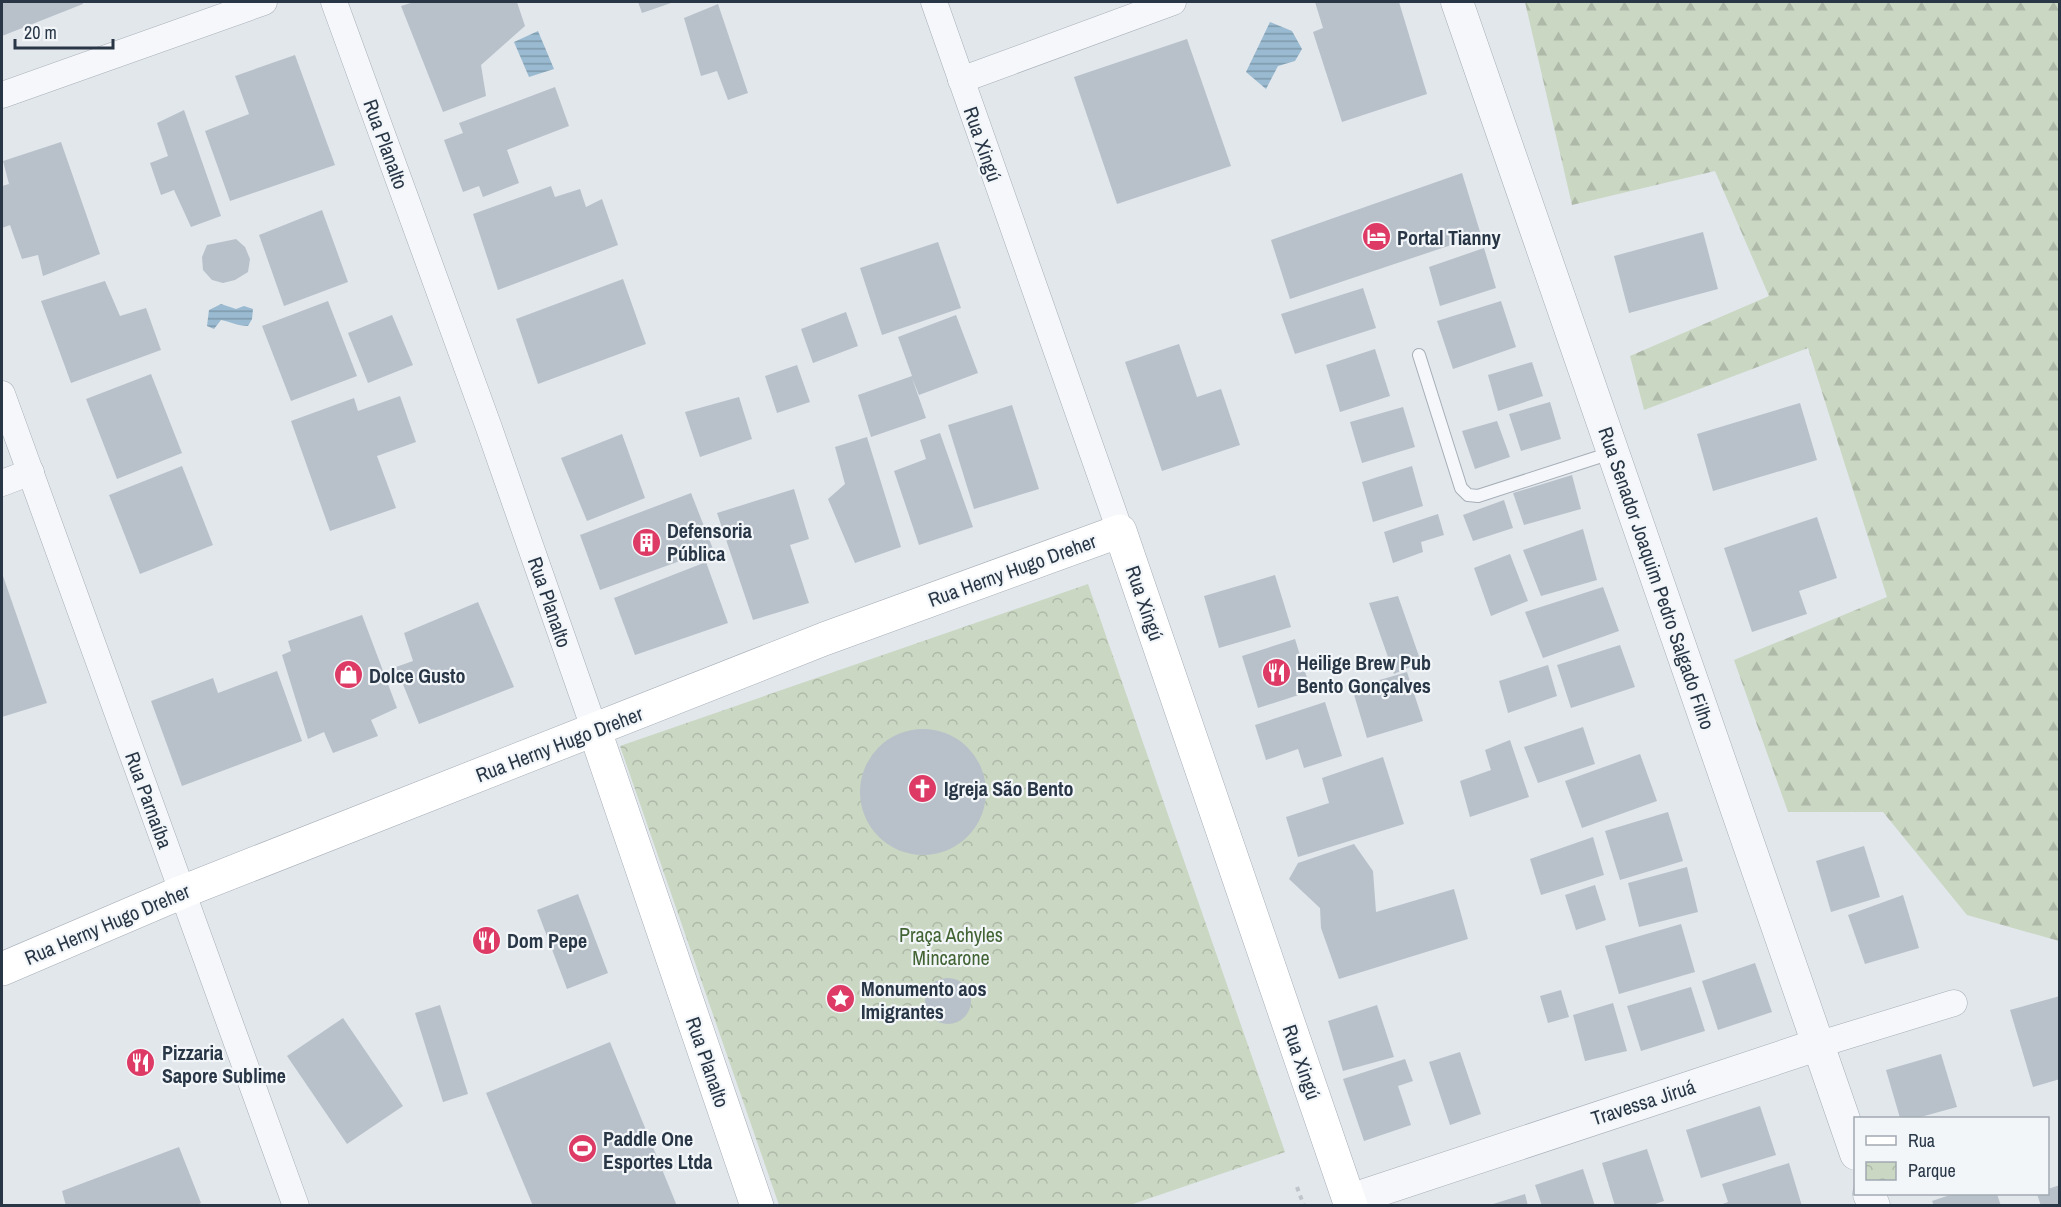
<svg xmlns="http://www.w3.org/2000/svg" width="2061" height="1207" viewBox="0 0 2061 1207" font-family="'Archivo Narrow',sans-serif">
	<defs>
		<pattern id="forest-firs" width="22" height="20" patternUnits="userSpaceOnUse" patternTransform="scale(1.5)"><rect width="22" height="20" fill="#cad7c2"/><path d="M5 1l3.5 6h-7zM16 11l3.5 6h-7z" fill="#aeb9a8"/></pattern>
		<pattern id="park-crowns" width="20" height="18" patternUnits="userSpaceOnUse" patternTransform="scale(1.5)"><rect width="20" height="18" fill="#cad7c2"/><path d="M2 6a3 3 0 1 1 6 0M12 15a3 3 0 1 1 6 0" fill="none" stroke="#aeb9a8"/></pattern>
		<pattern id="water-rules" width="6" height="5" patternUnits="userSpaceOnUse" patternTransform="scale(1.5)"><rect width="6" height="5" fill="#99bad0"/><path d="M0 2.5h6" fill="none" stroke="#7d98ab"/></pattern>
	</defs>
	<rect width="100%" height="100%" fill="#e2e7ec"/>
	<polygon fill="url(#forest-firs)" points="1525,2 2059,2 2059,941 1967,915 1883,812 1788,812 1734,660 1887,597 1808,348 1644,410 1630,356 1769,296 1715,171 1572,205"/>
	<polygon fill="url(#park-crowns)" points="1088,584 1285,1152 1130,1205 779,1205 620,746"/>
	<g fill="url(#water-rules)">
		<polygon points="1270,22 1292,31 1302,49 1295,61 1278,66 1266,89 1246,72"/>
		<polygon points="538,31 554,69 529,77 514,42"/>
		<path d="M 221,304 L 236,309 L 244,306 L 253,309 L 252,319 L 248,326 C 238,326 231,322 221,320 L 214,329 L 207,326 L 209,310 Z"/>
	</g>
	<g fill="#b8c1ca">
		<polygon points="2,2 82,2 83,4 2,36"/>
		<polygon points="414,2 517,2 525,26 481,65 486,96 443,112 401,6"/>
		<polygon points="638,2 674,2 642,13"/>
		<polygon points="1315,2 1399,2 1427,94 1342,122 1313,32 1323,28"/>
		<polygon points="718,4 748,93 728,100 717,71 701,76 684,18"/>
		<polygon points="1187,39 1231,166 1117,204 1074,77"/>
		<polygon points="295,55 335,165 230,201 205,131 249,114 235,76"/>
		<polygon points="555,87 569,126 507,150 519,183 483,197 479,186 463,192 444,140 463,133 459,123"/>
		<polygon points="184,110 221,216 191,227 174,190 161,195 150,163 168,156 157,123"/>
		<polygon points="61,142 100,254 43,276 38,255 22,259 10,225 2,228 2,186 9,184 3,161"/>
		<polygon points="1462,173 1481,235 1290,299 1271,240"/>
		<polygon points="551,186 555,197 580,189 586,207 602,199 618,245 498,290 473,214"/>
		<polygon points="322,210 348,282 284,306 259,235"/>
		<polygon points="1703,232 1718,289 1629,313 1614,256"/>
		<polygon points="236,239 245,247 250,259 248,272 235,280 223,283 212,280 203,270 202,257 207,245"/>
		<polygon points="938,242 961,308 882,335 860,268"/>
		<polygon points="1484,248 1496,288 1440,306 1429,267"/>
		<polygon points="623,279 646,344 538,384 516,319"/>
		<polygon points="105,281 120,316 146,308 161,350 71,383 41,301"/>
		<polygon points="1363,288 1376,328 1295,354 1281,314"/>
		<polygon points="328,301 357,376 291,401 262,326"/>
		<polygon points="1501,301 1516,347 1453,369 1437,321"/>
		<polygon points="846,312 858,346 813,363 801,329"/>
		<polygon points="392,315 413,365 368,383 348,333"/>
		<polygon points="956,315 978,373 919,395 912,378 926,418 871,437 858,395 912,376 898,337"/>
		<polygon points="1179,344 1197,397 1221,389 1240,445 1162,471 1125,362"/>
		<polygon points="1375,349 1390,396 1340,412 1326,365"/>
		<polygon points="1532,362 1543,396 1498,411 1488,375"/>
		<polygon points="797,365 810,402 777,413 765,376"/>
		<polygon points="151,374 182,453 117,479 86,399"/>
		<polygon points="400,396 416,442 377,456 396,508 330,531 291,421 354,398 358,411"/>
		<polygon points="739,397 752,439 700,457 685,412"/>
		<polygon points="1550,402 1561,439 1521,451 1509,414"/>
		<polygon points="1800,403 1817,460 1713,491 1697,434"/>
		<polygon points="1012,405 1039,489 974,509 948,425"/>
		<polygon points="1403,407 1415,447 1362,463 1350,422"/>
		<polygon points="1497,421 1510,457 1475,469 1462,431"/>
		<polygon points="940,433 973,527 919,545 894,471 926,459 920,440"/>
		<polygon points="622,434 645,498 587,521 561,458"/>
		<polygon points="867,437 901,547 855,563 828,499 845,484 835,447"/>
		<polygon points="182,466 213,545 140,574 109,495"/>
		<polygon points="1412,466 1423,506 1373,522 1362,482"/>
		<polygon points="1572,475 1581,509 1524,525 1513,493"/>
		<polygon points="794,489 809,539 790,545 809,603 753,620 717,513"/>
		<polygon points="691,493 713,549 600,590 580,535"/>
		<polygon points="1504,500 1513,528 1473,541 1463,515"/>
		<polygon points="1438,514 1444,535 1421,542 1423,552 1393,563 1384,532"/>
		<polygon points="1817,517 1837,578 1799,591 1807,614 1752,632 1724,548"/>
		<polygon points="1583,529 1597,580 1541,596 1523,550"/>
		<polygon points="1510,554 1528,601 1491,616 1474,568"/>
		<polygon points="706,562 728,623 635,655 614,598"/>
		<polygon points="2,573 47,703 2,717"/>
		<polygon points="1275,575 1291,627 1219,648 1204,596"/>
		<polygon points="1603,587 1619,631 1543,658 1525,612"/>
		<polygon points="1398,596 1421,662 1394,674 1369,603"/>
		<polygon points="478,602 514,687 419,724 396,667 413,661 404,633"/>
		<polygon points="362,615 397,708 371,720 378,736 333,753 324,732 308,739 282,655 291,651 288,641"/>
		<polygon points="1295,639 1311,691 1258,708 1242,656"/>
		<polygon points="1620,645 1635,687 1571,708 1557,665"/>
		<polygon points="1548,665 1557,696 1508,713 1499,681"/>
		<polygon points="277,671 302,741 182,786 151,701 213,678 218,693"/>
		<polygon points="1407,672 1423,721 1367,738 1352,688"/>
		<polygon points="1325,702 1342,756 1304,768 1298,749 1266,760 1255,725"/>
		<polygon points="1583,727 1595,764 1538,783 1524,747"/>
		<circle cx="923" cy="792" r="63"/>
		<polygon points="1510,740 1529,797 1470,817 1460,781 1491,770 1485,750"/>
		<polygon points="1640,754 1657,801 1582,828 1565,781"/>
		<polygon points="1383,757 1404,824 1298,857 1286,817 1329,803 1322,778"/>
		<polygon points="1668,812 1683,861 1620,880 1605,831"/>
		<polygon points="1593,837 1604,875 1541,895 1530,859"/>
		<polygon points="1354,844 1373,871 1376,912 1454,889 1468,939 1339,979 1321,928 1320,908 1289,879 1298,863"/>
		<polygon points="1864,846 1880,897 1831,912 1816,861"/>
		<polygon points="1687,867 1698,912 1639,927 1628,883"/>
		<polygon points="1595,885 1606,920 1576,930 1565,895"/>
		<polygon points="578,894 608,973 567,989 537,910"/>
		<polygon points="1903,895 1919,948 1865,964 1848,915"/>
		<polygon points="1681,924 1695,972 1619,994 1605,946"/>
		<polygon points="1755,963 1772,1012 1718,1030 1702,981"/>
		<circle cx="948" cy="1001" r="23"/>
		<polygon points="1691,987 1705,1031 1641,1051 1627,1006"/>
		<polygon points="1561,990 1569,1017 1548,1023 1540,996"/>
		<polygon points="2060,996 2060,1079 2033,1087 2010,1010"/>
		<polygon points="1613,1003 1627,1051 1585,1061 1573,1015"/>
		<polygon points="440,1005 468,1094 443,1102 415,1013"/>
		<polygon points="1377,1005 1394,1057 1343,1071 1328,1021"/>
		<polygon points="343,1018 403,1106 347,1144 287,1056"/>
		<polygon points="610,1042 677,1206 533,1206 486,1093"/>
		<polygon points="1460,1052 1481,1114 1450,1125 1429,1062"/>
		<polygon points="1941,1054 1957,1107 1917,1118 1900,1118 1886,1070"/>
		<polygon points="1405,1059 1413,1081 1398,1086 1411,1125 1364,1141 1343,1079"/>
		<polygon points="1760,1106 1776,1155 1701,1178 1686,1130"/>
		<polygon points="179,1147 201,1203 195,1206 66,1206 62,1191"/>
		<polygon points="1647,1149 1664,1201 1649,1206 1615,1206 1602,1163"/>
		<polygon points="1789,1163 1802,1206 1717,1206 1728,1202 1722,1184"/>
		<polygon points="1583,1169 1595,1206 1542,1206 1535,1185"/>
		<polygon points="2060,1185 2060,1206 2041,1206 2037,1194 2048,1194 2048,1189"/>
		<polygon points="1525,1194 1528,1206 1490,1206 1490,1205"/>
		<polygon points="1953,1194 1997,1194 2001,1206 1934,1206 1932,1201"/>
	</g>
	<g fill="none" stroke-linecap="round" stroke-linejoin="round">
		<defs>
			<polyline id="service" points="1419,355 1461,488 1468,495 1478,496 1611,453"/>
			<g id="minor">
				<polyline points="334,2 488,425 595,731"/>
				<polyline points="934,2 1120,531"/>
				<polyline points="961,80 1173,2"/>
				<polyline points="2,95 264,2"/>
				<polyline points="2,394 296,1206"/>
				<polyline points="2,483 31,472"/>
				<polyline points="1817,1045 1954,1003"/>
			</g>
			<g id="tertiary">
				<polyline points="1457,2 1856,1154"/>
				<polyline points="1869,1194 1874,1206"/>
				<polyline points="1350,1200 1817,1045"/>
			</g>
			<g id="secondary">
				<polyline points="595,731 757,1206"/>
				<polyline points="2,969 182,892 824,639 1120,531 1351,1206"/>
			</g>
		</defs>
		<use href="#service" stroke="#a6aeb7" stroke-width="14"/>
		<use href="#minor" stroke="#a6aeb7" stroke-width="27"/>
		<use href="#tertiary" stroke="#a6aeb7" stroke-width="33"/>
		<use href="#secondary" stroke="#a6aeb7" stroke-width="34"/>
		<polyline stroke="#c0c5cb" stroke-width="4" stroke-dasharray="4.5 4.5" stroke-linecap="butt" points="1297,1187 1304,1206"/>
		<use href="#service" stroke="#f5f7fa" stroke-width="12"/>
		<use href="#minor" stroke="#f5f7fa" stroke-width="26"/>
		<use href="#tertiary" stroke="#f5f7fa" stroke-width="32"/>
		<use href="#secondary" stroke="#fff" stroke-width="33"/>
	</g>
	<defs>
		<symbol id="hotel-disc" viewBox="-11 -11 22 22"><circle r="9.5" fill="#de3a66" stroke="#f2f6f9"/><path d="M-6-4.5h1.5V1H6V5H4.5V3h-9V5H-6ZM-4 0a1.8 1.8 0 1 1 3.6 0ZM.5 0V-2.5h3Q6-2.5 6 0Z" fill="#fff"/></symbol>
		<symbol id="building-disc" viewBox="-11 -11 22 22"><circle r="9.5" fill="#de3a66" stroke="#f2f6f9"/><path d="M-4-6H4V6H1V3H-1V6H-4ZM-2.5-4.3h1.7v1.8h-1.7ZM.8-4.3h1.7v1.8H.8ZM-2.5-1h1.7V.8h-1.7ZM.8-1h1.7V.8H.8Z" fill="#fff"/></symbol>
		<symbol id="restaurant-disc" viewBox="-11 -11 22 22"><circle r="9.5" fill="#de3a66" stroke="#f2f6f9"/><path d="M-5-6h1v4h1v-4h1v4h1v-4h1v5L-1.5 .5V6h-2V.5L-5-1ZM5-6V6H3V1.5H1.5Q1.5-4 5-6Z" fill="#fff"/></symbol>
		<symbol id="shop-disc" viewBox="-11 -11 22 22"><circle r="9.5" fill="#de3a66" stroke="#f2f6f9"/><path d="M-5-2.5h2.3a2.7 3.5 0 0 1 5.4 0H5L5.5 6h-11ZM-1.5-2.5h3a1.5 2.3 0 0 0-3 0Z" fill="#fff"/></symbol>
		<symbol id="church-disc" viewBox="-11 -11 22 22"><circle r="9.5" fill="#de3a66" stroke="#f2f6f9"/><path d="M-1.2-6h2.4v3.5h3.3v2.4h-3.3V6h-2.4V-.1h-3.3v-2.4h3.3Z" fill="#fff"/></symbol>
		<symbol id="sight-disc" viewBox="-11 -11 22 22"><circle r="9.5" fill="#de3a66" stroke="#f2f6f9"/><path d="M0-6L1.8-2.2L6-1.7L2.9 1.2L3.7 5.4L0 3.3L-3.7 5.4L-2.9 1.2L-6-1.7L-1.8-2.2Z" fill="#fff"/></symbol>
		<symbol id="stadium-disc" viewBox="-11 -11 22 22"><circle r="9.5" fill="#de3a66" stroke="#f2f6f9"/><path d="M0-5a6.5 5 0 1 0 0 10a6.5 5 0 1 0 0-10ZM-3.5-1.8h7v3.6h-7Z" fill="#fff"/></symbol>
	</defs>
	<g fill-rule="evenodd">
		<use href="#hotel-disc" x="1360" y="220" width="33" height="33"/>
		<use href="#building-disc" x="630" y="526" width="33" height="33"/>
		<use href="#restaurant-disc" x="1260" y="656" width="33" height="33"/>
		<use href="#shop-disc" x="332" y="658" width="33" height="33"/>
		<use href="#church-disc" x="906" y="772" width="33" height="33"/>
		<use href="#restaurant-disc" x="470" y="924" width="33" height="33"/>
		<use href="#sight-disc" x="824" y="982" width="33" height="33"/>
		<use href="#restaurant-disc" x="124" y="1046" width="33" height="33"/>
		<use href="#stadium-disc" x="566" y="1132" width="33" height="33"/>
	</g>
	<g text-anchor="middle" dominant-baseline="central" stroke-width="4.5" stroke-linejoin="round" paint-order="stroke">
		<g font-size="20" fill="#283646" stroke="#f2f6f9">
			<text transform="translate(386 144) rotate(70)">Rua Planalto</text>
			<text transform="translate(983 144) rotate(71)">Rua Xingú</text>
			<text transform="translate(1012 570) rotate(-20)">Rua Herny Hugo Dreher</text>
			<text transform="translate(1657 578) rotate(71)">Rua Senador Joaquim Pedro Salgado Filho</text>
			<text transform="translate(550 602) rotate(71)">Rua Planalto</text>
			<text transform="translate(1145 603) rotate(71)">Rua Xingú</text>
			<text transform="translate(559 744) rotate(-21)">Rua Herny Hugo Dreher</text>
			<text transform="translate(149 800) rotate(70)">Rua Parnaíba</text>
			<text transform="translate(107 924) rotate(-23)">Rua Herny Hugo Dreher</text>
			<text transform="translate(708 1062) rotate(71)">Rua Planalto</text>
			<text transform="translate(1302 1062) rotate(71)">Rua Xingú</text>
			<text transform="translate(1643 1102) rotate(-18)">Travessa Jiruá</text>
		</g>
		<g font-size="20" font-weight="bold" fill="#283646" stroke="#f2f6f9" text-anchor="start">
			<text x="1397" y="237">Portal Tianny</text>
			<text x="667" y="530">Defensoria<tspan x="667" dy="23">Pública</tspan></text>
			<text x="1297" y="662">Heilige Brew Pub<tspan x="1297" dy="23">Bento Gonçalves</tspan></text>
			<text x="369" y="675">Dolce Gusto</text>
			<text x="944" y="788">Igreja São Bento</text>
			<text x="507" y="940">Dom Pepe</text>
			<text x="861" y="988">Monumento aos<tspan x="861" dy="23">Imigrantes</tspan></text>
			<text x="162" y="1052">Pizzaria<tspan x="162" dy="23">Sapore Sublime</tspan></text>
			<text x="603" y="1138">Paddle One<tspan x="603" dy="23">Esportes Ltda</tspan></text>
		</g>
		<g font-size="20" fill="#426333" stroke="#f2f6f9">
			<text x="951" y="934">Praça Achyles<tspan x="951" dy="23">Mincarone</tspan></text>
		</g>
	</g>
	<rect width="2061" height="1207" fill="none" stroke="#283646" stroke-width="6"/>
	<rect x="1854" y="1117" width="195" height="78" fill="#f2f6f9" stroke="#a1a9b1" stroke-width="1.5"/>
	<rect x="1866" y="1136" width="30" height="9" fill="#ffffff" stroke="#a1a9b1" stroke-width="1.5"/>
	<text x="1908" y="1147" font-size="18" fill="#283646">Rua</text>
	<rect x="1866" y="1162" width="30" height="18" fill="url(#park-crowns)" stroke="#a1a9b1" stroke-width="1.5"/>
	<text x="1908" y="1177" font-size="18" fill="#283646">Parque</text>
	<path d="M15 39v9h98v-9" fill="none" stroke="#283646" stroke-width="3"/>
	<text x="24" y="39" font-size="18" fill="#283646" stroke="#f2f6f9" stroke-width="4.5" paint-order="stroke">20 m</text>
</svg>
